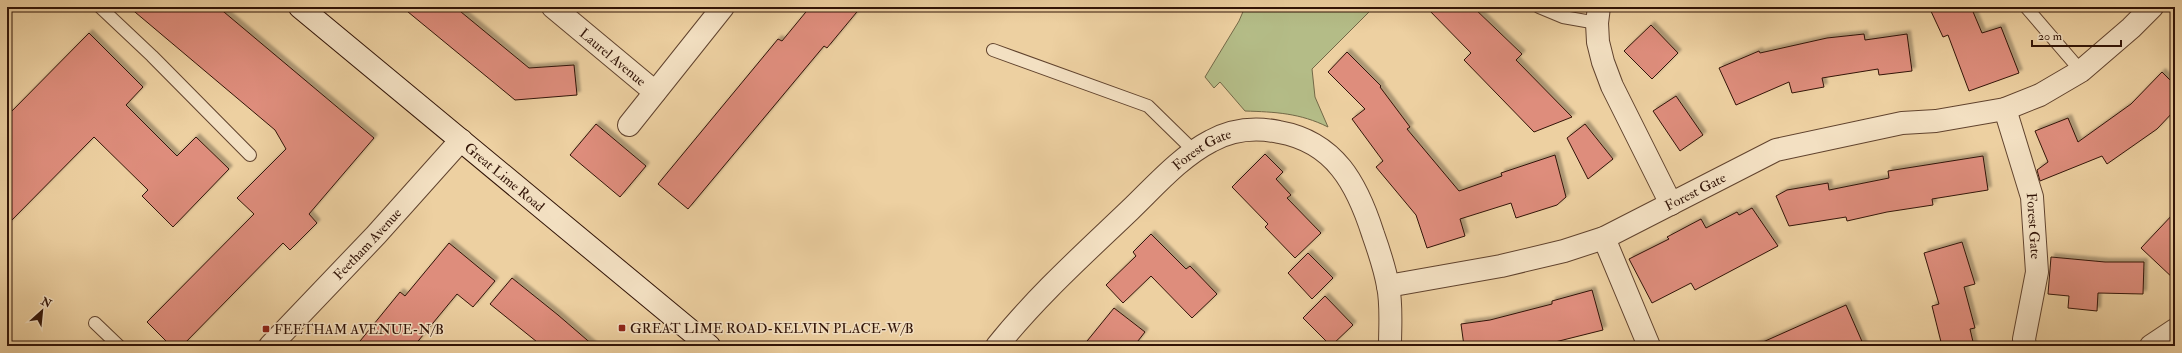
<svg xmlns="http://www.w3.org/2000/svg" width="2182" height="353" viewBox="0 0 2182 353" font-family="'IM FELL Double Pica',serif">
	<defs>
		<filter id="shadow"><feDropShadow dx="3.5" dy="-3.5" stdDeviation="1" flood-color="#0004"/></filter>
	</defs>
	<rect width="100%" height="100%" fill="#edd0a1"/>
	<filter id="stains"><feTurbulence type="fractalNoise" baseFrequency=".005" numOctaves="4"/><feColorMatrix values="0 0 0 0 .2 0 0 0 0 .09 0 0 0 0 .02 0 0 0 .5 -.17"/></filter>
	<radialGradient id="worn" r=".72"><stop offset=".6" stop-color="#630" stop-opacity="0"/><stop offset="1" stop-color="#630" stop-opacity=".3"/></radialGradient>
	<path fill="#b4bc87" stroke="#736847" d="M 1245,7 L 1374,7 L 1312,69 L 1315,97 L 1328,127 C 1300,113 1275,112 1245,111 L 1220,82 L 1214,88 L 1205,77 L 1239,21 Z"/>
	<g fill="#de8d7b" stroke="#321407" filter="url(#shadow)">
		<polygon points="129,7 218,7 374,138 309,214 317,223 290,250 283,243 182,346 171,346 147,322 254,214 237,198 286,149 275,130"/>
		<polygon points="402,7 455,7 529,68 574,65 577,95 515,100"/>
		<polygon points="810,7 861,7 827,48 824,46 688,209 658,184 778,39 782,41"/>
		<polygon points="1426,7 1473,7 1522,54 1516,60 1572,117 1534,132 1464,60 1471,53"/>
		<polygon points="1929,7 1971,7 1982,33 2001,27 2019,73 1969,91 1948,35 1943,37"/>
		<polygon points="1651,25 1678,53 1652,79 1624,51"/>
		<polygon points="89,33 143,87 126,105 177,156 196,137 229,169 173,227 142,196 148,190 94,137 7,225 7,116"/>
		<polygon points="1864,34 1865,40 1907,34 1912,71 1879,75 1878,69 1822,78 1824,87 1792,93 1789,82 1736,105 1719,68 1759,51 1760,53 1827,38"/>
		<polygon points="1347,52 1381,86 1380,87 1410,127 1407,129 1459,191 1502,176 1501,173 1555,155 1566,197 1557,205 1516,218 1511,203 1460,219 1465,236 1427,248 1416,215 1376,167 1383,161 1352,119 1365,109 1328,72"/>
		<polygon points="2162,72 2175,85 2175,110 2157,129 2107,164 2102,156 2040,181 2037,170 2048,162 2035,131 2068,118 2078,142 2131,104"/>
		<polygon points="1676,96 1703,135 1680,151 1653,111"/>
		<polygon points="596,124 646,166 620,197 570,155"/>
		<polygon points="1585,124 1613,159 1588,179 1567,138"/>
		<polygon points="1265,154 1283,172 1276,179 1291,195 1287,198 1321,233 1295,258 1265,227 1268,224 1232,187"/>
		<polygon points="1983,156 1988,190 1932,199 1933,205 1887,212 1847,221 1846,217 1789,226 1776,196 1787,190 1828,183 1829,190 1889,178 1888,171"/>
		<polygon points="1752,208 1778,246 1695,290 1691,283 1652,303 1629,259 1669,239 1667,237 1701,219 1706,228 1737,212 1739,215"/>
		<polygon points="2175,212 2175,280 2141,248"/>
		<polygon points="1151,234 1186,269 1190,266 1217,294 1192,318 1151,276 1123,303 1106,285 1136,256 1133,252"/>
		<polygon points="1962,242 1975,284 1964,287 1975,328 1970,329 1974,346 1942,346 1932,306 1939,304 1924,253"/>
		<polygon points="449,243 495,281 473,307 457,294 414,346 356,346 400,292 405,296"/>
		<polygon points="1308,253 1333,278 1312,299 1288,273"/>
		<polygon points="2051,257 2105,262 2144,262 2143,294 2098,293 2097,311 2068,308 2069,296 2048,294"/>
		<polygon points="512,278 558,315 594,346 542,346 490,304"/>
		<polygon points="1592,290 1603,330 1539,346 1464,346 1461,324 1490,320 1552,304 1552,301"/>
		<polygon points="1325,296 1353,325 1331,346 1303,318"/>
		<polygon points="1846,305 1864,346 1754,346"/>
		<polygon points="1114,308 1145,332 1134,346 1083,346"/>
	</g>
	<g fill="none" stroke-linecap="round" stroke-linejoin="round">
		<defs>
			<g id="lane">
				<polyline points="100,7 152,56 250,155"/>
				<polyline points="1539,7 1563,17 1597,23"/>
				<polyline points="2026,7 2081,71"/>
				<polyline points="993,50 1148,106 1194,151"/>
				<polyline points="95,323 119,346"/>
			</g>
			<g id="street">
				<path id="s1" d="M 553,7 L 655,92"/>
				<polyline points="1599,7 1597,23 1598,42 1603,62 1612,86 1671,204"/>
				<path id="s2" d="M 2005,109 L 2032,197 L 2037,272 L 2024,339 L 2025,346"/>
				<polyline points="629,125 723,7"/>
				<polyline points="1604,238 1649,346"/>
				<path id="s3" d="M 1388,286 L 1501,266 L 1564,251 L 1604,238 L 1776,150 L 1902,123 L 1936,121 L 2005,109 L 2040,95 L 2081,71 L 2131,28 L 2152,7"/>
				<path id="s4" d="M 270,346 L 376,235 L 461,140"/>
				<path id="s5" d="M 997,346 C 1037,296 1084,254 1130,210 C 1155,186 1180,157 1211,141 C 1233,129 1255,127 1279,132 C 1335,142 1357,184 1373,234 C 1379,251 1385,269 1388,286 C 1392,305 1390,326 1390,346"/>
				<polyline points="2151,346 2175,330"/>
			</g>
			<g id="secondary">
				<path id="s6" d="M 300,7 L 709,346"/>
			</g>
		</defs>
		<use href="#lane" stroke="#61432e" stroke-width="14"/>
		<use href="#street" stroke="#61432e" stroke-width="24"/>
		<use href="#secondary" stroke="#321407" stroke-width="24"/>
		<use href="#lane" stroke="#f3e0c2" stroke-width="12"/>
		<use href="#street" stroke="#f3e0c2" stroke-width="22"/>
		<use href="#secondary" stroke="#f3e0c2" stroke-width="22"/>
	</g>
	<g fill="#8f2418" stroke="#f3e0c2" stroke-width="1.5">
		<rect x="618" y="324" width="8" height="8" rx="2"/>
		<rect x="262" y="325" width="8" height="8" rx="2"/>
	</g>
	<g text-anchor="middle" dominant-baseline="central" stroke-width="3" stroke-linejoin="round" paint-order="stroke">
		<g font-size="14" fill="#321407" stroke="#f3e0c2">
			<text stroke="none"><textPath href="#s1" startOffset="78">Laurel Avenue</textPath></text>
			<text stroke="none"><textPath href="#s5" startOffset="285">Forest Gate</textPath></text>
			<text stroke="none"><textPath href="#s6" startOffset="266">Great Lime Road</textPath></text>
			<text stroke="none"><textPath href="#s3" startOffset="324">Forest Gate</textPath></text>
			<text stroke="none"><textPath href="#s2" startOffset="121">Forest Gate</textPath></text>
			<text stroke="none"><textPath href="#s4" startOffset="141">Feetham Avenue</textPath></text>
		</g>
		<g font-size="14" fill="#321407" stroke="#f3e0c2" text-anchor="start">
			<text x="630" y="328">GREAT LIME ROAD-KELVIN PLACE-W/B</text>
			<text x="274" y="329">FEETHAM AVENUE-N/B</text>
		</g>
	</g>
	<rect width="2182" height="353" fill="none" stroke="#edd0a1" stroke-width="24"/>
	<rect x="8" y="8" width="2166" height="337" fill="none" stroke="#321407" stroke-width="2"/>
	<rect x="12" y="12" width="2158" height="329" fill="none" stroke="#321407"/>
	<g transform="translate(42 311) rotate(27)" stroke="#f3e0c2" stroke-width="3" paint-order="stroke">
	<path d="M0-3L7 15L0 10L-7 15Z" fill="#321407"/>
	<text y="-6" font-size="11" font-weight="bold" text-anchor="middle" fill="#321407">N</text>
	</g>
	<path d="M2032 40v6h89v-6" fill="none" stroke="#321407" stroke-width="2"/>
	<text x="2038" y="40" font-size="12" fill="#321407" stroke="#f3e0c2" stroke-width="3" paint-order="stroke">20 m</text>
	<rect width="100%" height="100%" filter="url(#stains)"/>
	<rect width="100%" height="100%" fill="url(#worn)"/>
</svg>
